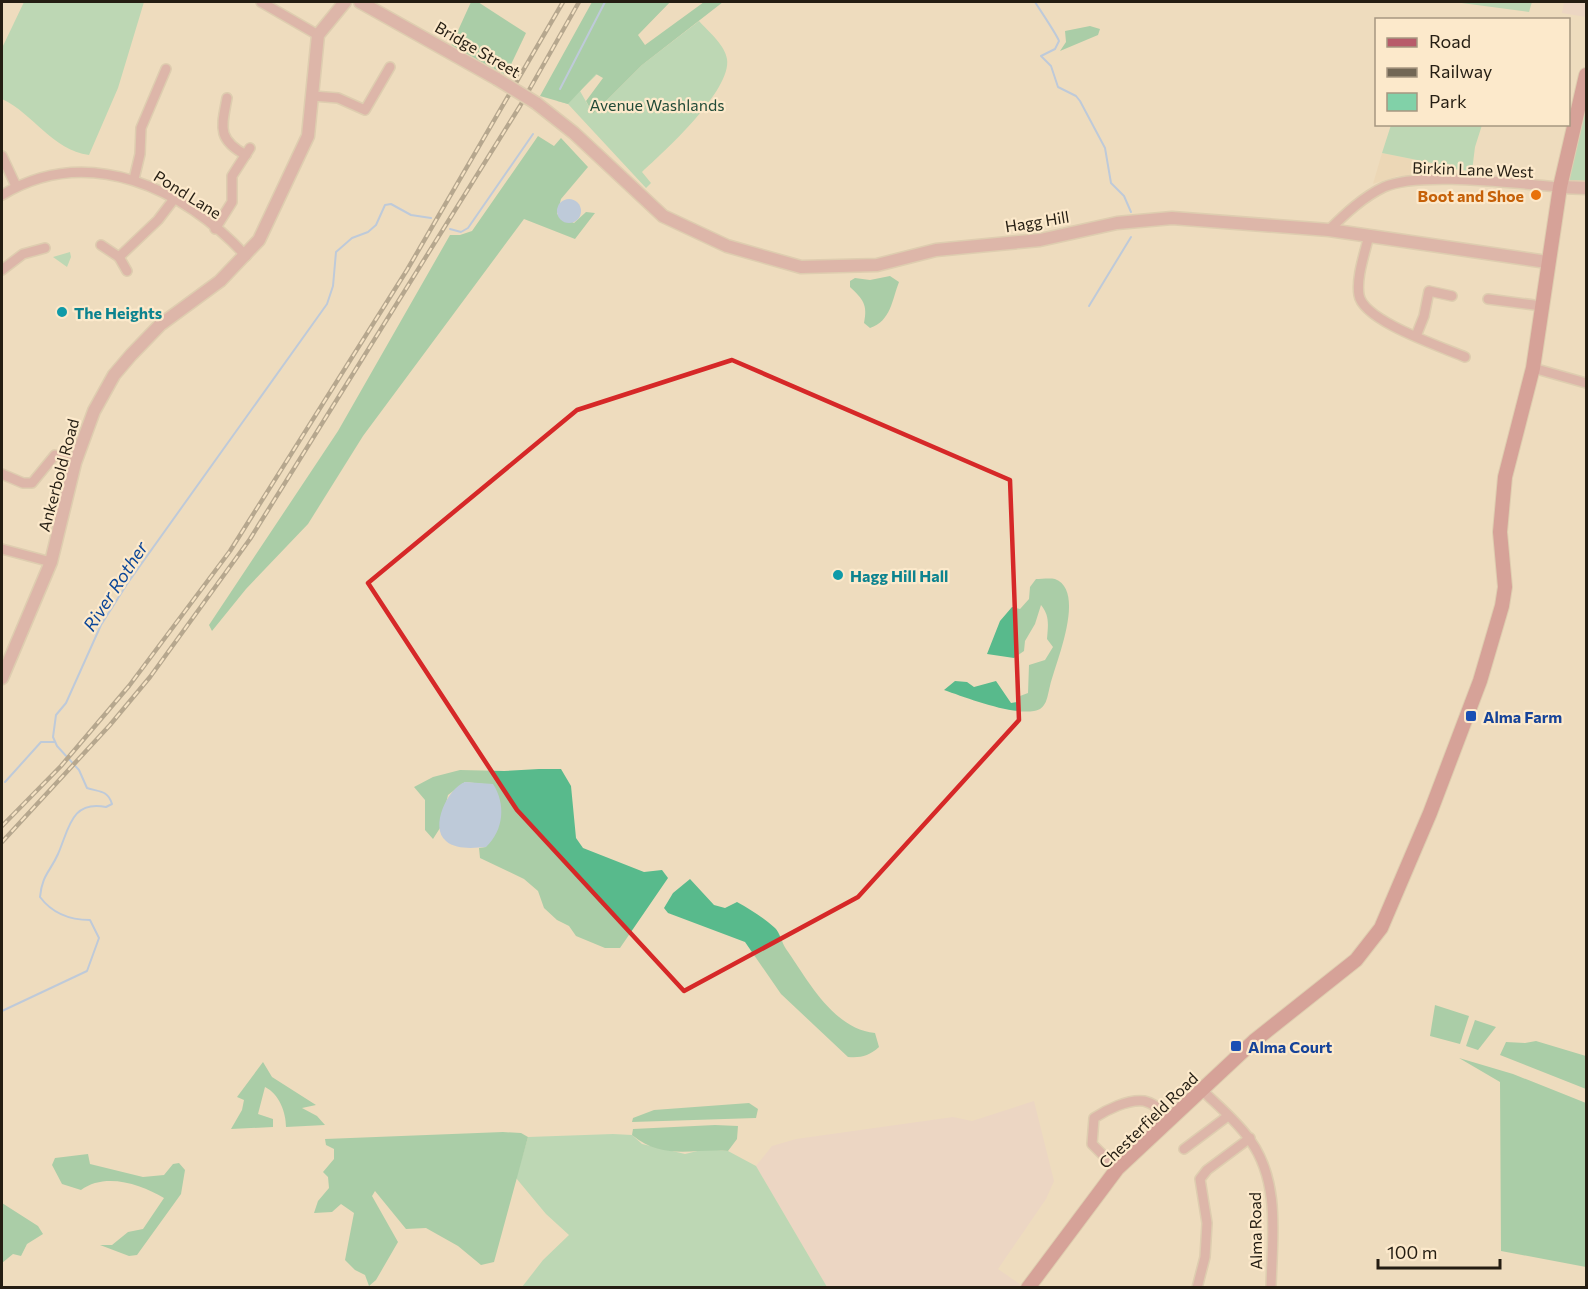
<svg xmlns="http://www.w3.org/2000/svg" width="1588" height="1289" viewBox="0 0 1588 1289" font-family="Commissioner,sans-serif">
	<rect width="100%" height="100%" fill="#eedcbe"/>
	<polygon fill="#e8d1ad" points="1382,153 1432,163 1432,177 1398,176 1373,184"/>
	<g fill="#e8ceca">
		<polygon points="1564,2 1586,2 1586,17 1562,13"/>
		<polygon points="1034,1101 1054,1181 1046,1199 998,1269 1024,1287 827,1287 756,1166 772,1146 796,1139 953,1117 972,1121"/>
	</g>
	<g fill="#81d1a8">
		<path d="M 24,2 L 144,2 L 118,88 L 89,155 C 52,150 34,114 2,99 L 2,48 Z"/>
		<path d="M 611,2 L 670,2 L 580,91 L 593,114 L 642,65 L 699,21 C 708,31 725,45 727,59 C 732,90 664,152 642,172 L 651,183 L 646,188 L 568,104 L 557,101 Z"/>
		<polygon points="1454,2 1532,2 1529,12"/>
		<polygon points="1586,97 1586,181 1568,180"/>
		<polygon points="1391,125 1482,125 1475,147 1472,171 1432,167 1432,163 1382,153"/>
		<polygon points="70,252 71,257 67,267 53,257"/>
		<polygon points="613,1134 632,1135 642,1144 685,1154 706,1149 728,1151 756,1166 827,1287 522,1287 543,1260 569,1235 546,1214 516,1178 528,1137"/>
	</g>
	<g fill="#58ba8c">
		<polygon points="471,2 478,2 526,33 506,75 451,46"/>
		<polygon points="592,2 670,2 638,35 645,45 704,2 723,2 642,65 593,114 586,101 603,78 596,74 568,104 540,96"/>
		<polygon points="1090,26 1100,29 1098,35 1060,51 1066,42 1065,31"/>
		<polygon points="538,136 554,146 561,138 588,167 561,199 557,214 574,223 586,212 595,213 575,239 524,219 363,436 308,524 246,589 212,631 209,625 338,431 450,235 460,235 472,231"/>
		<path d="M 890,276 L 899,282 C 892,300 891,321 870,328 L 864,323 C 868,305 863,299 850,287 L 850,281 L 855,278 L 870,280 Z"/>
		<path d="M 1036,579 C 1041,579 1050,578 1055,579 C 1087,591 1055,664 1050,686 C 1047,697 1047,709 1034,711 C 1011,715 967,698 944,690 L 955,681 L 967,682 L 974,687 L 996,681 L 1011,703 L 1017,702 L 1020,696 L 1028,693 L 1029,665 L 1045,660 L 1053,647 L 1047,639 C 1048,625 1050,616 1041,605 L 1035,624 L 1025,641 L 1024,651 L 1014,658 L 987,654 L 1000,621 L 1012,607 L 1020,609 L 1029,599 L 1030,587 Z"/>
		<polygon points="539,769 561,769 571,786 576,838 583,848 644,872 662,870 668,878 620,948 605,948 576,936 569,926 557,920 544,908 538,891 524,879 480,858 479,848 486,847 493,785 465,782 448,795 440,828 433,839 425,830 425,800 414,787 433,777 460,770 504,771"/>
		<path d="M 690,879 L 714,905 L 725,908 L 737,902 C 751,910 763,917 775,928 C 780,933 782,943 786,949 C 808,980 833,1029 875,1033 L 879,1047 C 869,1056 861,1058 848,1057 L 781,994 L 745,942 L 668,913 L 664,908 L 673,893 Z"/>
		<polygon points="1435,1005 1469,1016 1460,1044 1430,1036"/>
		<polygon points="1475,1020 1496,1027 1478,1050 1466,1046"/>
		<polygon points="1536,1041 1586,1056 1586,1089 1500,1055 1506,1042 1525,1043"/>
		<polygon points="1459,1058 1513,1074 1586,1103 1586,1267 1501,1251 1500,1082"/>
		<path d="M 263,1062 L 272,1077 L 316,1105 L 302,1108 L 317,1116 L 325,1125 L 286,1127 C 286,1112 279,1094 265,1087 L 258,1114 L 273,1119 L 273,1127 L 231,1129 L 242,1110 L 244,1100 L 237,1097 Z"/>
		<polygon points="749,1103 758,1109 756,1118 632,1122 633,1118 654,1110"/>
		<path d="M 715,1125 L 738,1126 L 737,1139 L 728,1151 C 693,1148 664,1161 632,1135 L 633,1129 Z"/>
		<polygon points="503,1132 521,1133 528,1137 494,1262 481,1265 458,1246 426,1228 406,1229 375,1191 372,1196 398,1242 376,1280 369,1286 365,1275 355,1270 345,1260 354,1213 341,1204 332,1212 314,1213 318,1201 329,1188 328,1177 323,1172 334,1159 334,1149 326,1145 325,1139"/>
		<path d="M 88,1154 L 90,1164 L 143,1177 L 164,1175 L 173,1164 L 179,1163 L 185,1170 L 181,1194 L 137,1255 L 129,1256 L 100,1245 L 112,1245 L 128,1232 L 143,1229 L 164,1198 C 141,1184 105,1172 81,1190 L 62,1184 L 52,1165 L 55,1158 Z"/>
		<polygon points="2,1203 38,1226 43,1234 27,1244 21,1256 13,1254 2,1263"/>
	</g>
	<g fill="#84b3fb">
		<circle cx="569" cy="211" r="12"/>
		<path d="M 465,782 L 493,784 C 506,804 504,830 486,847 C 474,848 456,850 446,841 C 429,827 448,788 465,782 Z"/>
	</g>
	<g fill="none" stroke-linecap="round" stroke-linejoin="round">
		<g stroke="#84b3fb" stroke-width="2">
			<path d="M 1035,2 C 1040,10 1057,35 1059,41 L 1055,49 L 1041,56 L 1051,66 L 1058,87 L 1076,96 L 1080,101 L 1105,148 L 1111,183 L 1124,196 L 1131,212"/>
			<polyline points="560,89 605,2"/>
			<polyline points="450,229 461,232 468,228 533,134"/>
			<polyline points="1089,306 1131,237"/>
			<polyline points="5,782 41,742 55,742"/>
			<polyline points="2,786 2,785"/>
			<path d="M 2,1011 L 87,971 L 99,938 L 90,920 C 70,920 52,913 40,897 C 42,875 50,872 58,854 C 69,829 71,800 106,807 L 112,804 C 108,790 99,792 87,788 L 79,770 L 57,746 L 53,737 L 56,715 L 66,703 L 101,625 L 127,584 L 327,304 L 333,286 L 336,252 L 352,238 L 368,232 L 376,225 L 385,205 L 391,204 L 411,215 L 431,218"/>
		</g>
		<defs>
			<g id="minor">
				<polyline points="261,2 318,35"/>
				<polyline points="313,96 338,98 365,110 390,67"/>
				<path d="M 227,98 C 222,126 216,139 246,155"/>
				<polyline points="2,156 16,186"/>
				<polyline points="134,179 140,154 141,128 166,69"/>
				<path d="M 2,195 C 88,143 184,188 246,256"/>
				<polyline points="215,229 232,202 232,176 250,148"/>
				<path d="M 1329,230 C 1345,214 1363,197 1384,187 C 1419,171 1518,184 1560,187"/>
				<path d="M 1369,235 C 1365,253 1356,277 1359,295 C 1363,321 1442,347 1465,357"/>
				<polyline points="101,245 119,257"/>
				<polyline points="2,270 23,254 45,248"/>
				<polyline points="127,271 119,257 158,220 174,199"/>
				<polyline points="1488,299 1542,306"/>
				<polyline points="1416,336 1424,316 1429,291 1452,296"/>
				<polyline points="1533,368 1586,383"/>
				<polyline points="2,474 23,483 32,483 55,455 75,463"/>
				<polyline points="2,549 51,562"/>
				<path d="M 1202,1090 C 1218,1106 1237,1121 1250,1140 C 1281,1183 1272,1238 1271,1288"/>
				<polyline points="1184,1149 1228,1116"/>
				<path d="M 1117,1169 L 1092,1144 L 1094,1118 C 1106,1110 1128,1099 1144,1101 C 1154,1103 1164,1112 1173,1119"/>
				<polyline points="1197,1288 1205,1257 1207,1223 1200,1179 1207,1170 1250,1138"/>
			</g>
			<g id="tertiary">
				<polyline points="360,2 497,79"/>
				<polyline points="536,103 574,133 663,216 727,246 801,267 877,265 936,250 1040,240 1117,223 1172,218 1329,230 1547,262"/>
				<polyline points="1560,187 1586,188"/>
				<polyline points="2,678 51,562 75,463 94,411 114,375 131,355 160,325 220,281 259,240 308,136 318,35 345,2"/>
			</g>
			<polyline id="secondary" points="1028,1288 1117,1169 1254,1041 1356,960 1381,928 1430,813 1480,681 1502,606 1505,587 1500,532 1505,477 1533,368 1560,187 1586,75"/>
		</defs>
		<use href="#minor" stroke="#caba9f" stroke-width="12"/>
		<use href="#tertiary" stroke="#caba9f" stroke-width="15"/>
		<use href="#secondary" stroke="#caba9f" stroke-width="16"/>
		<use href="#minor" stroke="#c88890" stroke-width="9"/>
		<use href="#tertiary" stroke="#c88890" stroke-width="12"/>
		<use href="#secondary" stroke="#b85b6a" stroke-width="14"/>
		<defs>
			<g id="rail">
				<polyline points="2,826 61,766 129,686 230,551 407,270 563,2"/>
				<polyline points="2,842 110,725 150,677 250,539 520,106 579,2"/>
			</g>
		</defs>
		<use href="#rail" stroke="#726755" stroke-width="4.5"/>
		<use href="#rail" stroke="#fce9cb" stroke-width="2" stroke-dasharray="7" stroke-linecap="butt"/>
		<defs>
			<polyline id="tertiary-bridge" points="497,79 536,103"/>
		</defs>
		<use href="#tertiary-bridge" stroke="#caba9f" stroke-width="15" stroke-linecap="butt"/>
		<use href="#tertiary-bridge" stroke="#c88890" stroke-width="12"/>
	</g>
	<path d="M0 0H1588V1289H0ZM 732,360 L 1010,480 L 1019,720 L 858,897 L 684,991 L 517,810 L 368,583 L 577,410 Z" fill="#eedcbe" fill-opacity=".55" fill-rule="evenodd"/>
	<path fill="none" stroke="#d62828" stroke-width="4.5" stroke-linejoin="round" d="M 732,360 L 1010,480 L 1019,720 L 858,897 L 684,991 L 517,810 L 368,583 L 577,410 Z"/>
	<circle fill="#e8710a" stroke="#fce9cb" stroke-width="2" cx="1536" cy="195" r="6"/>
	<g fill="#0f9aa8" stroke="#fce9cb" stroke-width="2">
		<circle cx="62" cy="312" r="6"/>
		<circle cx="838" cy="575" r="6"/>
	</g>
	<g fill="#1a4fb4" stroke="#fce9cb" stroke-width="2">
		<rect x="1465" y="710" width="12" height="12" rx="3"/>
		<rect x="1230" y="1040" width="12" height="12" rx="3"/>
	</g>
	<g text-anchor="middle" dominant-baseline="central" stroke-width="4.5" stroke-linejoin="round" paint-order="stroke">
		<g font-size="16" fill="#241d12" stroke="#fce9cb">
			<text transform="translate(478 49) rotate(30)">Bridge Street</text>
			<text transform="translate(1473 169) rotate(2)">Birkin Lane West</text>
			<text transform="translate(188 194) rotate(32)">Pond Lane</text>
			<text transform="translate(1037 221) rotate(-9)">Hagg Hill</text>
			<text transform="translate(58 475) rotate(-75)">Ankerbold Road</text>
			<text transform="translate(1148 1120) rotate(-44)">Chesterfield Road</text>
			<text transform="translate(1255 1231) rotate(-91)">Alma Road</text>
		</g>
		<g font-size="16" fill="#224b38" stroke="#fce9cb">
			<text x="657" y="104">Avenue Washlands</text>
		</g>
		<g font-size="16" font-weight="bold" fill="#c56008" stroke="#fce9cb" text-anchor="end">
			<text x="1524" y="195">Boot and Shoe</text>
		</g>
		<g font-size="16" font-weight="bold" fill="#0d838f" stroke="#fce9cb" text-anchor="start">
			<text x="74" y="312">The Heights</text>
			<text x="850" y="575">Hagg Hill Hall</text>
		</g>
		<g font-size="16" font-weight="bold" fill="#164399" stroke="#fce9cb" text-anchor="start">
			<text x="1483" y="716">Alma Farm</text>
			<text x="1248" y="1046">Alma Court</text>
		</g>
		<g font-size="18" font-style="italic" fill="#0b4698" stroke="#fce9cb">
			<text transform="translate(115 586) rotate(-57)">River Rother</text>
		</g>
	</g>
	<rect width="1588" height="1289" fill="none" stroke="#241d12" stroke-width="6"/>
	<rect x="1375" y="18" width="195" height="108" fill="#fce9cb" stroke="#a69781" stroke-width="1.5"/>
	<rect x="1387" y="38" width="30" height="9" fill="#b85b6a" stroke="#a69781" stroke-width="1.5"/>
	<text x="1429" y="48" font-size="18" fill="#241d12">Road</text>
	<rect x="1387" y="68" width="30" height="9" fill="#726755" stroke="#a69781" stroke-width="1.5"/>
	<text x="1429" y="78" font-size="18" fill="#241d12">Railway</text>
	<rect x="1387" y="93" width="30" height="18" fill="#81d1a8" stroke="#a69781" stroke-width="1.5"/>
	<text x="1429" y="108" font-size="18" fill="#241d12">Park</text>
	<path d="M1378 1259v9h122v-9" fill="none" stroke="#241d12" stroke-width="3"/>
	<text x="1387" y="1259" font-size="18" fill="#241d12" stroke="#fce9cb" stroke-width="4.5" paint-order="stroke">100 m</text>
</svg>
